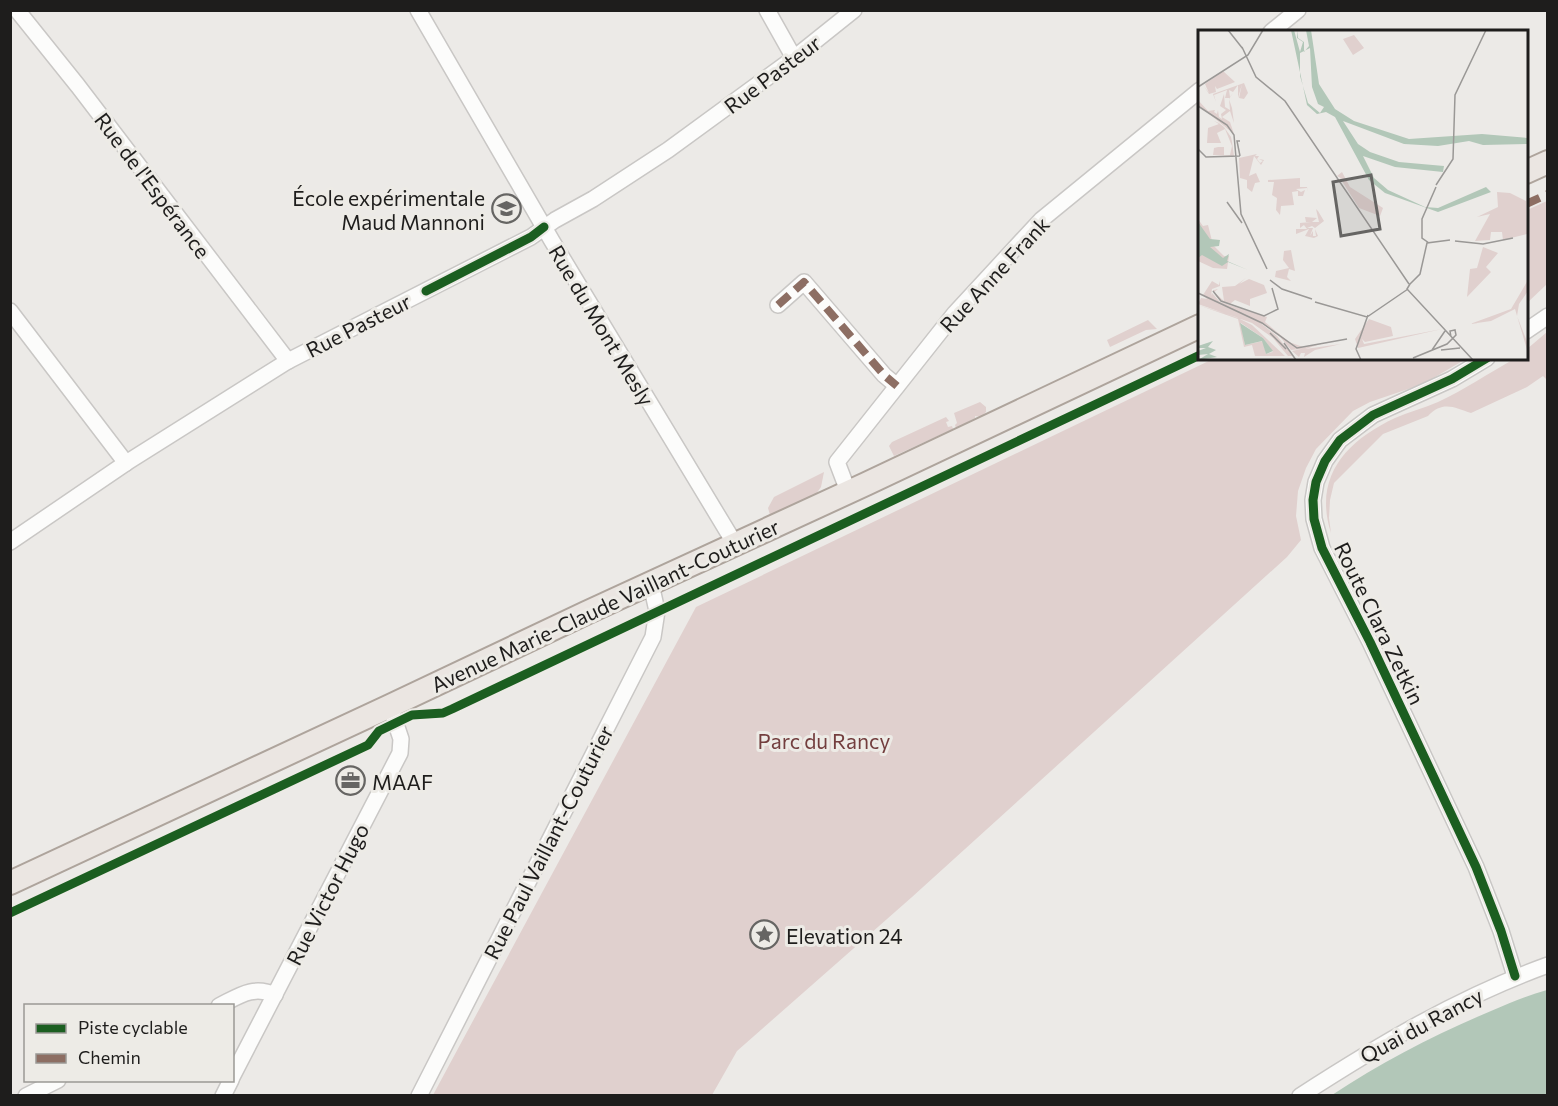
<svg xmlns="http://www.w3.org/2000/svg" width="1558" height="1106" viewBox="0 0 1558 1106" font-family="Commissioner,sans-serif">
	<rect width="100%" height="100%" fill="#eceae7"/>
	<g fill="#e0d0ce">
		<polygon points="1547,201 1547,284 1527,303 1527,210"/>
		<polygon points="1148,320 1157,329 1146,330 1110,347 1107,340"/>
		<path d="M 1547,332 L 1547,380 L 1543,376 L 1527,387 L 1471,413 C 1455,408 1443,400 1428,416 L 1383,434 L 1334,483 L 1330,500 L 1329,518 L 1331,533 C 1313,477 1346,441 1395,418 C 1409,412 1424,408 1438,402 C 1464,390 1489,373 1514,359 L 1526,358 L 1527,349 Z"/>
		<polygon points="1215,358 1466,359 1423,384 1370,402 1353,411 1316,449 1306,468 1298,491 1296,516 1301,540 1287,557 912,897 737,1051 712,1095 433,1095 696,607"/>
		<polygon points="980,402 986,407 986,412 981,417 975,416 975,418 956,428 955,425 957,423 954,413"/>
		<polygon points="946,417 949,421 946,422 948,427 952,426 953,429 894,456 889,446 892,442"/>
		<polygon points="824,472 821,487 816,494 770,515 768,508 774,497"/>
	</g>
	<path fill="#b2c7b8" d="M 1547,990 L 1547,1095 L 1332,1095 C 1382,1062 1436,1034 1491,1011 C 1510,1003 1528,995 1547,990 Z"/>
	<g fill="none" stroke-linecap="round" stroke-linejoin="round">
		<defs>
			<g id="street">
				<polyline points="17,10 78,86 288,361"/>
				<polyline points="418,10 552,241 735,544"/>
				<polyline points="767,10 794,58"/>
				<polyline points="1271,32 1298,10"/>
				<polyline points="778,305 804,282 884,375 897,386"/>
				<polyline points="10,311 126,463"/>
				<polyline points="1526,331 1548,316"/>
				<polyline points="1487,358 1452,379 1373,415 1340,440 1325,461 1316,482 1313,500 1314,519 1322,548 1370,642 1476,867 1501,931 1515,976"/>
				<polyline points="848,491 837,462 955,313 1041,220 1200,90"/>
				<polyline points="10,542 126,463 288,361 531,237 555,220 593,199 668,150 794,58 854,10"/>
				<path d="M 219,1006 C 239,996 253,985 275,995"/>
				<polyline points="232,1077 400,753 401,739 390,706"/>
				<polyline points="26,1096 58,1080"/>
				<polyline points="223,1096 231,1080"/>
				<polyline points="419,1096 653,637 657,611 651,584"/>
				<path d="M 1300,1096 C 1379,1045 1459,997 1548,965"/>
			</g>
			<g id="primary">
				<polyline points="1526,172 1548,162"/>
				<polyline points="10,883 390,706 586,613 866,484 1200,326"/>
			</g>
		</defs>
		<use href="#street" stroke="#c9c7c5" stroke-width="18"/>
		<use href="#primary" stroke="#aea49c" stroke-width="26"/>
		<use href="#street" stroke="#fcfcfb" stroke-width="15"/>
		<use href="#primary" stroke="#ebe6e2" stroke-width="22"/>
		<g stroke="#8d6e63" stroke-width="8" stroke-dasharray="15 8" stroke-linecap="butt">
			<polyline points="1526,204 1548,194"/>
			<polyline points="778,305 804,282 884,375 897,386"/>
		</g>
		<defs>
			<g id="cycleway">
				<polyline points="426,291 531,237 544,227"/>
				<polyline points="1487,358 1452,379 1373,415 1340,440 1325,461 1316,482 1313,500 1314,519 1322,548 1370,642 1476,867 1501,931 1515,976"/>
				<polyline points="10,913 368,745 379,731 412,715 443,713 452,709 1200,355"/>
			</g>
		</defs>
		<use href="#cycleway" stroke="#edebe6" stroke-width="13"/>
		<use href="#cycleway" stroke="#1b5e20" stroke-width="9"/>
	</g>
	<defs>
		<symbol id="school-ring" viewBox="-11 -11 22 22"><circle r="9.5" fill="#edebe6" stroke="#666563" stroke-width="1.5"/><path d="M0-5L7-2L0 1L-7-2ZM-4 1L0 2.5L4 1V4Q0 6-4 4Z" fill="#666563"/></symbol>
		<symbol id="office-ring" viewBox="-11 -11 22 22"><circle r="9.5" fill="#edebe6" stroke="#666563" stroke-width="1.5"/><path d="M-6-3h4V-5.5h4V-3h4V5H-6ZM-1-4.5V-3h2v-1.5ZM-6 0V1H6V0Z" fill="#666563"/></symbol>
		<symbol id="sight-ring" viewBox="-11 -11 22 22"><circle r="9.5" fill="#edebe6" stroke="#666563" stroke-width="1.5"/><path d="M0-6L1.8-2.2L6-1.7L2.9 1.2L3.7 5.4L0 3.3L-3.7 5.4L-2.9 1.2L-6-1.7L-1.8-2.2Z" fill="#666563"/></symbol>
	</defs>
	<g fill-rule="evenodd">
		<use href="#school-ring" x="490" y="192" width="33" height="33"/>
		<use href="#office-ring" x="334" y="764" width="33" height="33"/>
		<use href="#sight-ring" x="748" y="918" width="33" height="33"/>
	</g>
	<g text-anchor="middle" dominant-baseline="central" stroke-width="6" stroke-linejoin="round" paint-order="stroke">
		<g font-size="21" fill="#1e1d1c" stroke="#edebe6">
			<text transform="translate(772 74) rotate(-37)">Rue Pasteur</text>
			<text transform="translate(153 185) rotate(53)">Rue de l'Espérance</text>
			<text transform="translate(994 274) rotate(-47)">Rue Anne Frank</text>
			<text transform="translate(358 325) rotate(-27)">Rue Pasteur</text>
			<text transform="translate(602 325) rotate(59)">Rue du Mont Mesly</text>
			<text transform="translate(605 605) rotate(-25)">Avenue Marie-Claude Vaillant-Couturier</text>
			<text transform="translate(1380 623) rotate(64)">Route Clara Zetkin</text>
			<text transform="translate(548 842) rotate(-63)">Rue Paul Vaillant-Couturier</text>
			<text transform="translate(327 894) rotate(-63)">Rue Victor Hugo</text>
			<text transform="translate(1421 1025) rotate(-28)">Quai du Rancy</text>
		</g>
		<g font-size="21" fill="#1e1d1c" stroke="#edebe6" text-anchor="start">
			<text x="485" y="197" text-anchor="end">École expérimentale<tspan x="485" dy="24">Maud Mannoni</tspan></text>
			<text x="372" y="781">MAAF</text>
			<text x="786" y="935">Elevation 24</text>
		</g>
		<g font-size="21" fill="#733e3e" stroke="#edebe6">
			<text x="824" y="740">Parc du Rancy</text>
		</g>
	</g>
	<g transform="translate(1198 30)">
		<rect width="330" height="330" fill="#eceae7"/>
		<path d="M 156,5 L 166,18 L 155,25 L 145,9 ZM 25,41 L 37,52 L 19,59 L 17,56 L 18,62 L 11,64 L 6,56 L 11,63 L 7,54 ZM 46,53 L 50,63 L 46,69 L 41,68 L 44,54 L 40,68 L 40,55 L 35,62 L 31,60 L 32,67 L 35,63 L 31,69 L 34,78 L 36,93 L 32,81 L 24,87 L 32,92 L 36,104 L 0,75 L 0,70 L 10,81 L 17,80 L 16,82 L 19,84 L 20,80 L 21,87 L 24,89 L 23,84 L 28,80 L 22,76 L 26,64 L 27,77 L 32,80 L 31,68 L 27,68 L 29,60 L 16,65 L 18,72 L 15,64 ZM 16,91 L 21,93 L 26,97 L 33,107 L 34,112 L 36,126 L 15,125 L 16,118 L 20,117 L 26,117 L 26,125 L 32,125 L 34,116 L 27,99 L 19,103 L 23,113 L 9,113 L 10,98 L 21,94 ZM 328,117 L 329,204 L 305,210 L 304,202 L 293,202 L 292,210 L 277,211 L 292,184 L 279,187 L 300,177 L 299,162 L 312,163 L 328,171 ZM 59,124 L 57,126 L 61,126 L 59,129 L 62,133 L 65,131 L 61,129 L 66,130 L 63,135 L 56,126 L 51,146 L 58,143 L 62,152 L 57,153 L 54,162 L 49,158 L 49,150 L 42,148 L 41,128 ZM 144,142 L 152,157 L 185,178 L 182,186 L 161,178 L 142,148 L 148,151 L 139,146 ZM 102,148 L 102,157 L 109,157 L 110,162 L 109,158 L 98,159 L 103,162 L 107,160 L 105,166 L 100,166 L 100,161 L 94,162 L 96,175 L 83,176 L 82,185 L 78,180 L 79,168 L 74,165 L 76,152 L 70,152 L 70,150 ZM 118,179 L 120,181 L 126,191 L 117,198 L 114,196 L 109,198 L 115,198 L 112,206 L 115,201 L 115,206 L 118,206 L 117,199 L 120,206 L 116,208 L 107,206 L 111,199 L 98,204 L 98,199 L 109,199 L 106,195 L 102,198 L 102,193 L 113,192 L 108,192 L 107,187 L 119,188 L 114,192 L 121,192 ZM 0,189 L 5,196 L 10,195 L 15,215 L 26,226 L 31,226 L 29,239 L 15,238 L 0,231 ZM 285,217 L 300,223 L 288,237 L 293,242 L 269,267 L 272,239 L 279,238 ZM 93,220 L 97,241 L 91,239 L 89,247 L 93,251 L 77,247 L 78,241 L 91,238 L 85,230 L 86,221 ZM 48,248 L 41,254 L 51,249 L 66,255 L 69,263 L 52,269 L 52,276 L 37,270 L 32,274 L 24,271 L 18,266 L 15,260 L 16,260 L 20,259 L 16,262 L 26,271 L 24,257 L 37,256 ZM 330,250 L 330,261 L 321,274 L 319,286 L 330,314 L 330,323 L 317,279 L 293,291 L 272,294 L 313,279 ZM 14,251 L 21,255 L 22,251 L 22,256 L 14,259 L 13,266 L 14,263 L 22,272 L 69,287 L 67,292 L 91,312 L 105,317 L 123,314 L 107,319 L 143,314 L 117,320 L 106,327 L 107,323 L 103,323 L 101,327 L 94,321 L 103,319 L 93,320 L 78,302 L 61,292 L 79,306 L 95,326 L 90,326 L 75,308 L 54,293 L 0,274 L 3,268 L 9,269 L 5,265 ZM 0,275 L 38,287 L 54,295 L 87,326 L 57,326 L 54,315 L 46,317 L 40,289 ZM 43,293 L 65,308 L 75,322 L 68,324 L 65,311 L 47,315 ZM 171,289 L 193,297 L 195,306 L 167,312 L 164,309 L 166,314 L 244,299 L 160,318 L 157,309 Z" fill="#e0d0ce" fill-rule="evenodd"/>
		<path d="M 93,0 L 96,0 L 102,22 L 105,12 L 99,8 L 99,0 L 100,8 L 106,12 L 106,22 L 111,16 L 108,0 L 113,0 L 121,54 L 137,79 L 156,91 L 211,109 L 284,104 L 330,108 L 330,114 L 285,115 L 271,111 L 240,116 L 206,114 L 145,91 L 160,114 L 172,122 L 201,132 L 246,136 L 245,142 L 197,137 L 165,126 L 176,148 L 190,160 L 227,177 L 240,178 L 288,157 L 293,162 L 240,182 L 187,163 L 171,150 L 137,87 L 128,82 L 119,84 L 109,75 ZM 112,18 L 114,57 L 120,74 L 126,77 L 122,83 L 110,73 L 102,46 L 102,23 ZM 0,192 L 12,209 L 22,210 L 21,216 L 12,217 L 25,228 L 31,224 L 29,231 L 50,240 L 30,232 L 24,236 L 4,225 L 0,228 ZM 42,293 L 65,308 L 75,321 L 68,324 L 64,311 L 47,315 ZM 15,311 L 10,317 L 18,320 L 11,324 L 19,327 L 0,330 L 10,324 L 0,325 L 0,321 L 8,318 L 0,318 L 0,316 Z" fill="#b2c7b8" fill-rule="evenodd"/>
		<path fill="none" stroke="#9a9896" stroke-width="1.5" d="M 30,0 L 45,19M 44,17 L 58,47 L 87,71 L 211,254M 0,57 L 50,25 L 65,0M 0,76 L 29,95 L 36,105 L 43,184 L 69,239M 0,119 L 8,127 L 42,126M 42,126 L 39,111 L 42,111M 238,155 L 255,129 L 257,65 L 288,0M 29,172 L 44,193M 257,211 L 285,214 L 315,208M 231,213 L 224,208 L 224,189 L 238,157M 72,250 L 84,259 L 114,269M 212,254 L 209,259 L 275,330M 212,254 L 222,244 L 229,213 L 252,210M 15,261 L 23,271 L 66,286 L 80,279 L 74,258M 0,263 L 64,293 L 99,318 L 149,309M 117,272 L 169,287 L 210,259M 72,303 L 88,319M 86,313 L 98,330M 234,320 L 247,301M 243,320 L 262,318M 215,328 L 249,314 L 258,305 L 257,300 L 252,301 L 253,307M 163,330 L 158,319 L 170,285"/>
		<path fill="#666563" fill-opacity="0.15" stroke="#666563" stroke-width="3" d="M 173,145 L 182,199 L 143,206 L 135,152 Z"/>
		<rect width="330" height="330" fill="none" stroke="#1e1d1c" stroke-width="3"/>
	</g>
	<rect width="1558" height="1106" fill="none" stroke="#1e1d1c" stroke-width="24"/>
	<rect x="24" y="1004" width="210" height="78" fill="#edebe6" stroke="#9a9995" stroke-width="1.5"/>
	<rect x="36" y="1024" width="30" height="9" fill="#1b5e20" stroke="#9a9995" stroke-width="1.5"/>
	<text x="78" y="1034" font-size="18" fill="#1e1d1c">Piste cyclable</text>
	<rect x="36" y="1054" width="30" height="9" fill="#8d6e63" stroke="#9a9995" stroke-width="1.5"/>
	<text x="78" y="1064" font-size="18" fill="#1e1d1c">Chemin</text>
</svg>
